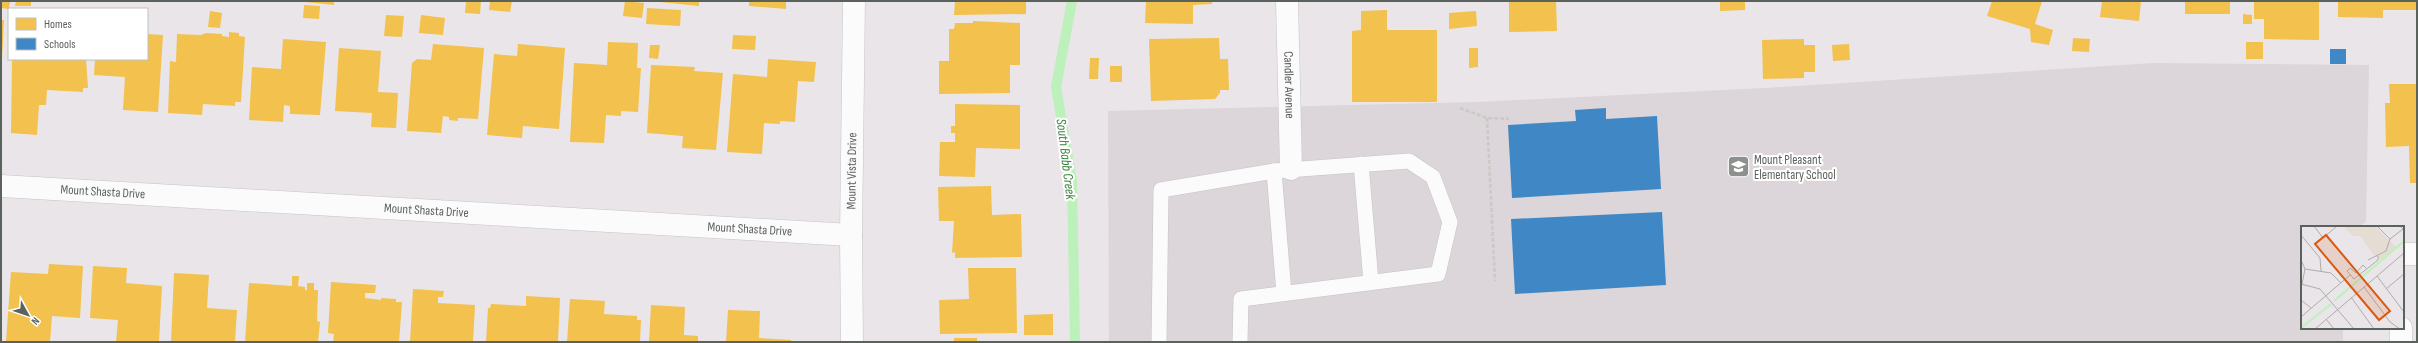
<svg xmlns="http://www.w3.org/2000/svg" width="2418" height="343" viewBox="0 0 2418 343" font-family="'Sofia Sans Condensed',sans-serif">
	<rect width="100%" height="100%" fill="#eae5e8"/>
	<polygon fill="#dcd5d9" points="2153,63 2369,65 2366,222 2358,227 2302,227 2302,328 2343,328 2343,342 1109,342 1108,111 1477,102 1765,88"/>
	<g fill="#f2c14e">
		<polygon points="1,1 10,1 9,9 1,8"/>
		<polygon points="16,1 31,1 31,6 15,6"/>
		<polygon points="295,1 334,1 334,5"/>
		<polygon points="466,1 481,1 480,14 465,13"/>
		<polygon points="490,1 512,1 510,12 489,10"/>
		<polygon points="625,1 644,3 642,18 623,16"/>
		<polygon points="650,1 699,1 699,6"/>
		<polygon points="749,1 786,1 786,9 749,6"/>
		<polygon points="955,1 1026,1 1026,14 954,15"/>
		<polygon points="1146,1 1212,1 1212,4 1193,5 1193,24 1145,23"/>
		<polygon points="1509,1 1556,1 1557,31 1509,32"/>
		<polygon points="1720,1 1745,1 1745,10 1720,11"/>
		<polygon points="1992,1 2042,1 2035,24 2053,30 2049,45 2031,42 2030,29 1987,16"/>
		<polygon points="2102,1 2141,1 2139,21 2100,17"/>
		<rect x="2185" y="1" width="45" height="13"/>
		<polygon points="2254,1 2319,1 2319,40 2264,39 2264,19 2254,19"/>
		<polygon points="2338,1 2417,1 2417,10 2383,10 2383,18 2338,17"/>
		<polygon points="304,5 320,6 319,19 303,18"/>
		<polygon points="647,8 681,10 680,26 646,24"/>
		<polygon points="1387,10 1387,30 1437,30 1437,102 1352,102 1352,31 1361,30 1361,11"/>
		<polygon points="210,11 222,13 220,28 208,27"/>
		<polygon points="1476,11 1477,26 1449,29 1449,13"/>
		<polygon points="2243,14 2252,15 2252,24 2243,24"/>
		<polygon points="386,15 404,16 402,37 384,36"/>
		<polygon points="421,15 445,18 443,35 419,33"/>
		<polygon points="1,20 4,20 2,60 1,60"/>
		<polygon points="973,21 1020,23 1020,65 1010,65 1010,93 939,94 939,61 949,61 949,29 954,29 955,23 973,23"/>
		<polygon points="229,32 239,33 239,36 245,37 241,102 235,102 235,106 203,104 202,115 168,113 170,61 176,62 177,34 201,35 206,33 222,34 222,36 229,37"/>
		<polygon points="147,34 163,35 158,112 123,110 125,77 94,75 95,59 147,59"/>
		<polygon points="733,35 756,36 755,50 732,49"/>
		<polygon points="1219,38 1220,59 1228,59 1229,90 1220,90 1220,93 1215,99 1151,101 1149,39"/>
		<polygon points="2073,38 2090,39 2089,52 2072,51"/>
		<polygon points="283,39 326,42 320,115 290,114 290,106 284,105 283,122 249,120 252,67 281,69"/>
		<polygon points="1804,39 1804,45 1815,45 1815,72 1804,72 1804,78 1763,79 1762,40"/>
		<polygon points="608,42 638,43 637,68 641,68 638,112 621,111 621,116 606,115 604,143 570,142 574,63 607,65"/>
		<rect x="2246" y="42" width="17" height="17"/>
		<polygon points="433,44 484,48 478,119 458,118 458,121 449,120 449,117 443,116 441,133 407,131 412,63 417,59 431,60"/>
		<polygon points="518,44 565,48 559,129 523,126 522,138 487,135 494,54 517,56"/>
		<polygon points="1849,44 1850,60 1833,61 1832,45"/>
		<polygon points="650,45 660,45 658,59 649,58"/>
		<polygon points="339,48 381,51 378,92 398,93 396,128 371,127 372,113 335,111"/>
		<polygon points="1469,48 1478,48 1478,67 1469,68"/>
		<polygon points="1090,58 1099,58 1098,79 1089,79"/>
		<polygon points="12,59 86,59 88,88 83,88 83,92 47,90 46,105 39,105 37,135 11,133"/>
		<polygon points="768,59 816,62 814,82 798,81 795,122 780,121 780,124 764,123 762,154 727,152 733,74 767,77"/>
		<polygon points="651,65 695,67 694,71 723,73 716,150 682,148 683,136 647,133"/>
		<rect x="1110" y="66" width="12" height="16"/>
		<polygon points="2389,84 2417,84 2417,183 2410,183 2409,146 2386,147 2385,103 2390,103"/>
		<polygon points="955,104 1020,105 1020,149 976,148 975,177 939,176 940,142 955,142 955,133 951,133 951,126 955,126"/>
		<polygon points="991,186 992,215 1021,214 1022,257 955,258 955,252 952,253 954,221 939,221 938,187"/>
		<polygon points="49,264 83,266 80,318 52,316 50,342 6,342 11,272 48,274"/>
		<polygon points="93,266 127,268 126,283 162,286 159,342 116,342 118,320 90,318"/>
		<polygon points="968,268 1016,268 1017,333 940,334 939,300 969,299"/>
		<polygon points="174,273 209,275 207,308 237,310 235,342 171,342"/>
		<polygon points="292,276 299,276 298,286 305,287 305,290 307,290 307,283 314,283 314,290 318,290 317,321 320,322 318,342 245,342 249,283 292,286"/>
		<polygon points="331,282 376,285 375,293 365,293 365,298 381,300 381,298 396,299 396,302 402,302 399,342 333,342 334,334 328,333"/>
		<polygon points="413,289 444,291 443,297 438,297 438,303 475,305 473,342 410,342"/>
		<polygon points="526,296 560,298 558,342 486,342 488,308 490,308 491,304 526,306"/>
		<polygon points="570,299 605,301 604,314 637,316 637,320 641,320 640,342 567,342"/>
		<polygon points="651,305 685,307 684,335 698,336 698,342 649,342"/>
		<polygon points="728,310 760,311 759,338 791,340 791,342 726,342"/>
		<polygon points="1053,314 1053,335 1024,335 1024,315"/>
		<rect x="954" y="338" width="23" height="4"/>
	</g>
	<g fill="#3f88c5">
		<rect x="2330" y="49" width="16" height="15"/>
		<polygon points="1606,108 1606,119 1657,116 1661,189 1512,198 1508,125 1576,121 1575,110"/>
		<polygon points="1662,212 1666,285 1515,294 1511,219"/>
	</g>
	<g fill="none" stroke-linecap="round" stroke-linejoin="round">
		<polyline stroke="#bcf1bb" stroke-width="10" points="1072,1 1056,87 1072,181 1075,342"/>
		<defs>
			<g id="lane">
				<polyline points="1361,164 1371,282"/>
				<polyline points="1274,171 1284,293"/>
				<polyline points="1159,342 1161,190 1274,171 1409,161 1433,177 1450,222 1438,274 1241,299 1240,342"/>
			</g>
			<g id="street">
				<path id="s1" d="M 1287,1 L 1291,169"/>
				<path id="s2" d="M 1,186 L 851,235"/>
				<polyline points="2403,254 2417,254"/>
				<path id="s3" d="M 852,342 L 851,235 L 854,1"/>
				<polyline points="2401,342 2401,328"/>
			</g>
		</defs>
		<use href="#lane" stroke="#c4c5c4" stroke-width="16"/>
		<use href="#street" stroke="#c4c5c4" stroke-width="23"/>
		<g stroke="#c9cac5" stroke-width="2.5" stroke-dasharray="4 2" stroke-linecap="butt">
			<polyline points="1460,108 1487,118 1509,119"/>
			<polyline points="1487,118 1495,281"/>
		</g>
		<use href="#lane" stroke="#fcfbfc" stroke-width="15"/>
		<use href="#street" stroke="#fcfbfc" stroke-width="22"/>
	</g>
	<defs>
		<symbol id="school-square" viewBox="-11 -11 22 22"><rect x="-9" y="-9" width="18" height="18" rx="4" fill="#8d908d" stroke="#fff"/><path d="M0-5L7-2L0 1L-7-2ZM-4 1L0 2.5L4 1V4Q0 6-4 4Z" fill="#fff"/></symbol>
	</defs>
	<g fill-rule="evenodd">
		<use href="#school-square" x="1726" y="154" width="25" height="25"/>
	</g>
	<g text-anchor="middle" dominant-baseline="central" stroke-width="4" stroke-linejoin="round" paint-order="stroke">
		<g font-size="13" fill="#5b625c" stroke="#fff">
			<text stroke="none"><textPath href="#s1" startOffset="84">Candler Avenue</textPath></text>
			<text stroke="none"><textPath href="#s3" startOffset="171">Mount Vista Drive</textPath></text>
			<text stroke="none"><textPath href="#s2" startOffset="102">Mount Shasta Drive</textPath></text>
			<text stroke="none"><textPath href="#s2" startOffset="426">Mount Shasta Drive</textPath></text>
			<text stroke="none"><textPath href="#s2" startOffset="750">Mount Shasta Drive</textPath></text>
		</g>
		<g font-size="13" fill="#5b625c" stroke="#fff" text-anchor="start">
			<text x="1754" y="160">Mount Pleasant<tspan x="1754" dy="15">Elementary School</tspan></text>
		</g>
		<g font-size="14" font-style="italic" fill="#3c8541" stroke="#fff">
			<text transform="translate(1066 159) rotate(83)">South Babb Creek</text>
		</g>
	</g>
	<g transform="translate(2301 226)">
		<rect width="103" height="103" fill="#eae5e8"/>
		<path d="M 42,0 L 74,0 L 95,21 L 80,34 L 73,29 L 59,10 L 52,10 Z" fill="#e5dcd3"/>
		<path fill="none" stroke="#bcf1bb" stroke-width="2" d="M 33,75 L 103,15M 0,102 L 30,78"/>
		<path fill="none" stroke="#adadac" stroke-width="1" d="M 13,0 L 22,12 L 36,0M 76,0 L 89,13 L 102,3 L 99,0M 0,9 L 19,32 L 20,45M 0,34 L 4,43 L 1,58M 67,34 L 85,25 L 89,13M 65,42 L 62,39 L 55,47 L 49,42 L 46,45 L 53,53 L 77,34 L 77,30M 4,43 L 30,47 L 40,57M 76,50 L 103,86M 0,58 L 19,63 L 53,103M 63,61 L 89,96 L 99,103M 85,63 L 103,48M 50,71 L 73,103M 0,74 L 10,82M 0,91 L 49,49M 25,93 L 33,103M 14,103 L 103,27"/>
		<path fill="#da5a14" fill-opacity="0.15" stroke="#da5a14" stroke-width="2" d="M 25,9 L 89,85 L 78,94 L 14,18 Z"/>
		<rect width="103" height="103" fill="none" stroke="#5b625c" stroke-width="2"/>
	</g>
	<rect width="2418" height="343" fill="none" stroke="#5b625c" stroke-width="4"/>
	<rect x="8" y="8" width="140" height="52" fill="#ffffff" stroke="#bdc0be"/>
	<rect x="16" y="18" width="20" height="12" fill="#f2c14e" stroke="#bdc0be"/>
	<text x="44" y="28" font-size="12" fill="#5b625c">Homes</text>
	<rect x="16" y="38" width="20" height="12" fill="#3f88c5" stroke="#bdc0be"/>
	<text x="44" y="48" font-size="12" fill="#5b625c">Schools</text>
	<g transform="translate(28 315) rotate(130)" stroke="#ffffff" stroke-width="3" paint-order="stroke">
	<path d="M0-3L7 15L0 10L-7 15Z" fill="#5b625c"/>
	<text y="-6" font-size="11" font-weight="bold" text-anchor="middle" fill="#5b625c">N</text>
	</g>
</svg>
